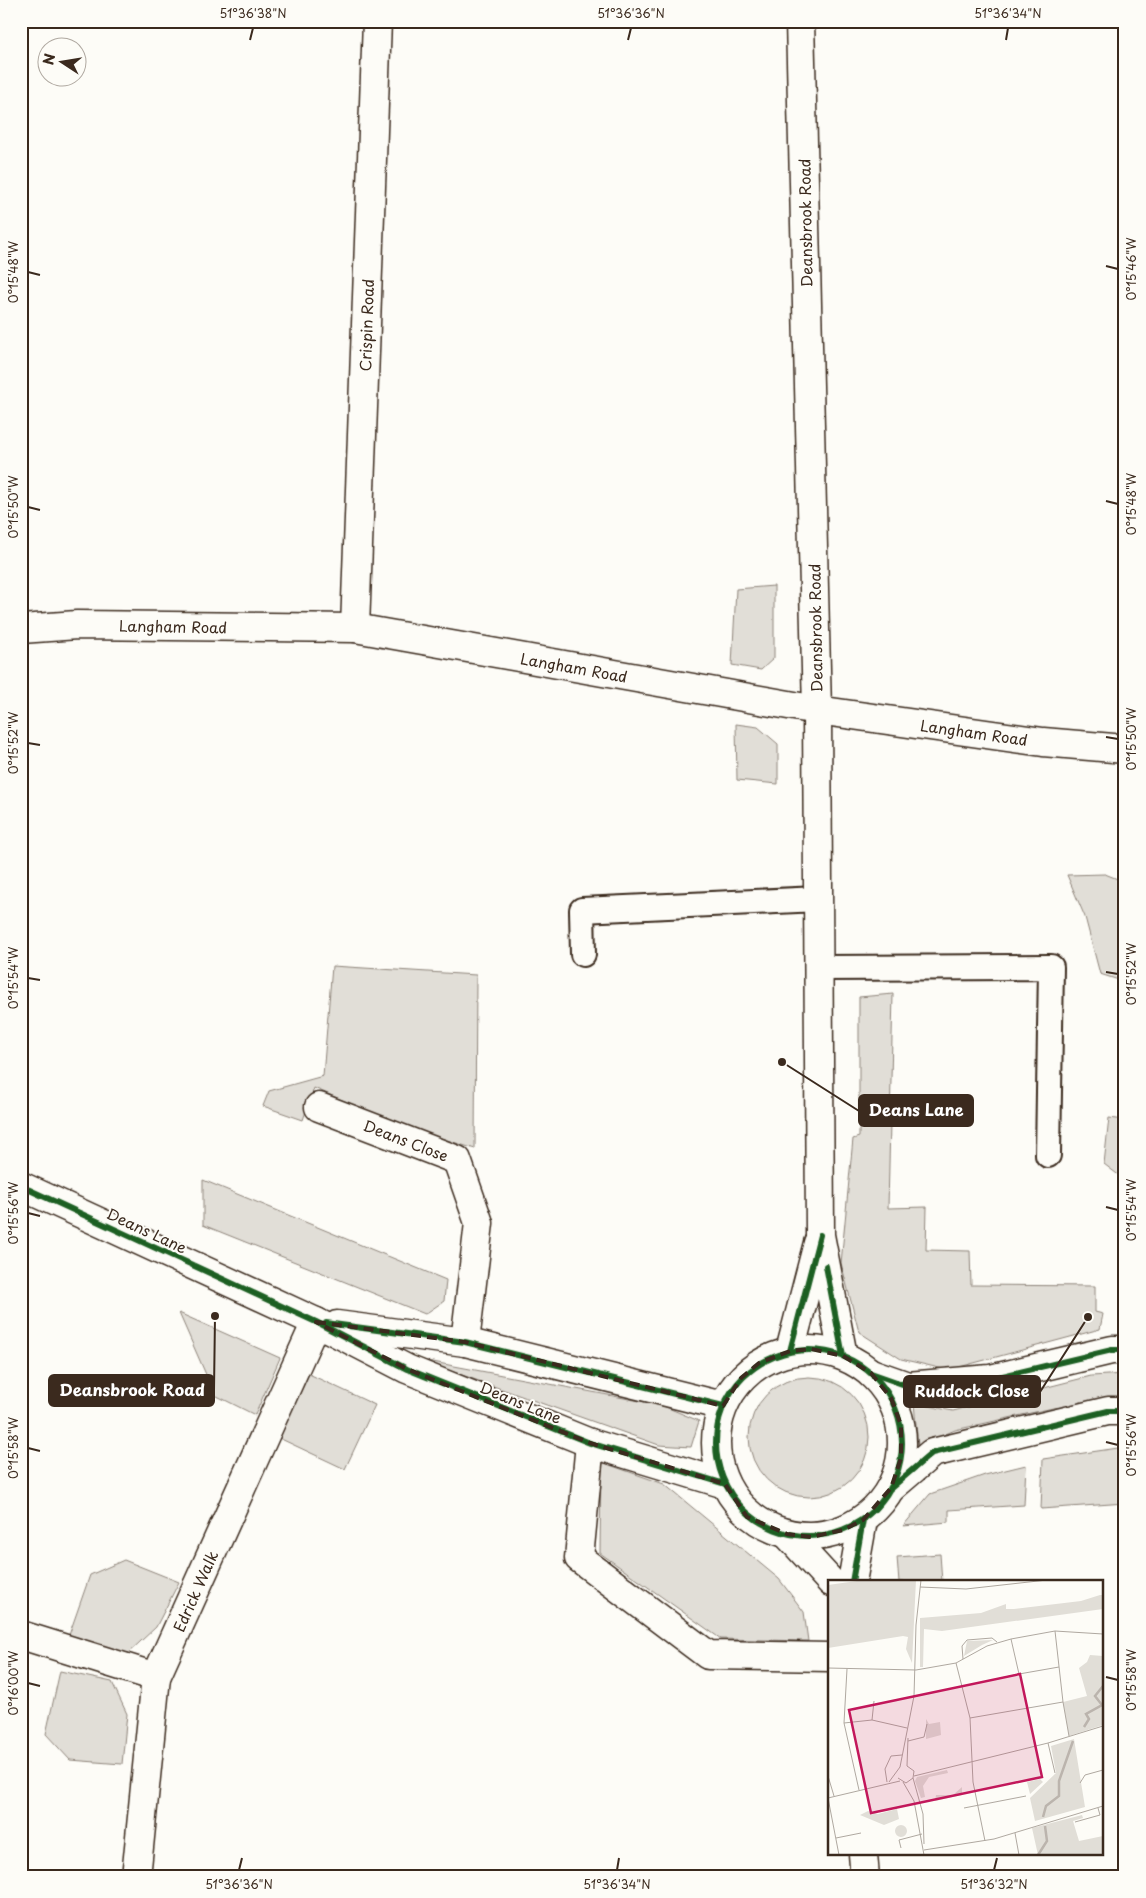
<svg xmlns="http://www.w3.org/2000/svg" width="1146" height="1898" viewBox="0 0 1146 1898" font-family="'Playpen Sans',sans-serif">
	<rect width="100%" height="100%" fill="#fdfcf7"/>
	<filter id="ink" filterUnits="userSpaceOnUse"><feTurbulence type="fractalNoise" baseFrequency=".02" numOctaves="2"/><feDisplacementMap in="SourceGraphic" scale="10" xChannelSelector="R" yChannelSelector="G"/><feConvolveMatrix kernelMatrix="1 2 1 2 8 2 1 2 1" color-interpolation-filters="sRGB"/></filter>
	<g filter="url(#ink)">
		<g fill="#e1ded7" stroke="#8e847a">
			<polygon points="774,586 774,658 761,670 732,665 736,589"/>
			<polygon points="736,724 758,727 778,744 778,784 737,780"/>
			<polygon points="1105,874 1125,882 1125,982 1100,974 1085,917 1067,875"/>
			<polygon points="332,966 476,975 475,1149 400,1125 314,1088 303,1120 263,1106 269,1091 323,1076"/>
			<polygon points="893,994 888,1208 927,1207 926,1250 970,1251 971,1285 1095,1286 1095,1312 1103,1314 1100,1329 948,1370 901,1359 859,1332 841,1263 853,1139 859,1137 859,997"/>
			<polygon points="1109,1118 1125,1120 1125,1180 1104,1164"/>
			<polygon points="203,1180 446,1280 444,1301 425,1314 203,1225"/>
			<polygon points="179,1313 280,1358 255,1415 215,1395"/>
			<polygon points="417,1359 661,1405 699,1421 691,1447 659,1445"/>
			<polygon points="309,1374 375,1405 345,1469 279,1438"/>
			<polygon points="1125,1374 1125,1399 1053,1408 955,1430 918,1446 914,1403 953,1411 1091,1376"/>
			<circle cx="809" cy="1437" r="60"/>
			<polygon points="1125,1447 1125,1503 1041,1509 1043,1459"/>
			<polygon points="601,1462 664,1484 779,1579 804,1612 808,1641 721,1639 600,1553"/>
			<polygon points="1026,1465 1024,1505 949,1510 949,1522 903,1526 930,1494 985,1475"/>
			<polygon points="940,1554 942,1582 899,1582 897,1557"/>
			<polygon points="124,1560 179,1582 156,1627 126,1655 68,1638 90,1575"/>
			<polygon points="60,1671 112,1682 127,1714 122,1764 70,1760 46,1734"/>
		</g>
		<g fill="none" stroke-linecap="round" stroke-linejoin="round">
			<defs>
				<g id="lane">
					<polyline points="583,954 582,910 818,899"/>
					<polyline points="818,968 1051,967 1048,1155"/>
				</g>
				<g id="street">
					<polyline points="355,628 377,21"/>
					<polyline points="21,629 77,625 355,628 817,710 1043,742 1125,749"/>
					<polyline points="319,1107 457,1160 479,1223 465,1342"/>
					<polyline points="590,1443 579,1558 708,1655 830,1657"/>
					<polyline points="21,1635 156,1677"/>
					<polyline points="136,1877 156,1677 316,1322"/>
				</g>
				<g id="secondary">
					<polyline points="800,21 817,710 820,1235 843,1356"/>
					<polyline points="790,1351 818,1243"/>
					<polyline points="871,1373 908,1386 990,1379 1112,1350 1125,1350"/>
					<polyline points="891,1488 932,1453 1108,1411 1125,1411"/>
				</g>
				<g id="primary">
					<polyline points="21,1186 316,1322 407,1369 590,1443 725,1484"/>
					<polyline points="337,1325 465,1342 723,1406"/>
					<circle cx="809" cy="1443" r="93"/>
					<polyline points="787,1534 831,1582"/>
					<polyline points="852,1582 863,1520"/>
					<polyline points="863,1854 865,1877"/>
				</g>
			</defs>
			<use href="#lane" stroke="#3b2a1e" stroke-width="28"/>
			<use href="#street" stroke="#3b2a1e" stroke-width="31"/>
			<use href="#secondary" stroke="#3b2a1e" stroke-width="31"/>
			<use href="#primary" stroke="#3b2a1e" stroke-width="31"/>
			<use href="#lane" stroke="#fdfcf7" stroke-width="24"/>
			<use href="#street" stroke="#fdfcf7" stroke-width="28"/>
			<use href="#secondary" stroke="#fdfcf7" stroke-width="28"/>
			<use href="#primary" stroke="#fdfcf7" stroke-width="28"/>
			<defs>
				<g id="cycleway">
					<polyline points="21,1186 316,1322 407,1369 590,1443 725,1484"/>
					<polyline points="826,1266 843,1356"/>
					<polyline points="326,1323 465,1342 723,1406"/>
					<circle cx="809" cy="1443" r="93"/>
					<polyline points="790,1351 820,1235"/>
					<polyline points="871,1373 908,1386 990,1379 1112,1350 1125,1350"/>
					<polyline points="891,1488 932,1453 1108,1411 1125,1411"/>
					<polyline points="852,1582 863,1520"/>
				</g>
			</defs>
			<use href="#cycleway" stroke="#fdfcf7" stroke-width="9"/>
			<use href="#cycleway" stroke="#1b5e20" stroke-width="6"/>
		</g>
	</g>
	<path fill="none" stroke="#3b2a1e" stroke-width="4" stroke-dasharray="10 6" stroke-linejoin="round" d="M 316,1322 L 465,1342 L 723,1406 L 741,1378 L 759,1363 L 790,1351 L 811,1349 L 843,1356 L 871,1373 L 891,1398 L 901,1425 L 901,1458 L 891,1488 L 863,1520 L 843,1530 L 811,1537 L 787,1534 L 747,1517 L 725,1484 L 590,1443 L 407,1369 Z"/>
	<path fill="none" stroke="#3b2a1e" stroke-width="2" d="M 250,40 L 253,28M 628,40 L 631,28M 1006,40 L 1008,28M 1106,266 L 1118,269M 28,272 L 40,275M 1106,501 L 1118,504M 28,507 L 40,510M 1106,737 L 1118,739M 28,743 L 40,745M 1106,972 L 1118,974M 28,978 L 40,980M 1106,1207 L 1118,1210M 28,1213 L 40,1216M 1106,1442 L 1118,1445M 28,1448 L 40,1451M 1106,1677 L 1118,1680M 28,1683 L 40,1686M 239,1870 L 242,1858M 617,1870 L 619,1858M 994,1870 L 997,1858"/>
	<g text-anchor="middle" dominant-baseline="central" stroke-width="4" stroke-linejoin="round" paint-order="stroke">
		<g font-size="15" fill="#3b2a1e" stroke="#fdfcf7">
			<text transform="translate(805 223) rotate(-91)">Deansbrook Road</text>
			<text transform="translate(366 325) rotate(-88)">Crispin Road</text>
			<text transform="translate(173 626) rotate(1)">Langham Road</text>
			<text transform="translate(815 628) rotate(-91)">Deansbrook Road</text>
			<text transform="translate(574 667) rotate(10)">Langham Road</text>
			<text transform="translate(974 732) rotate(8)">Langham Road</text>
			<text transform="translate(406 1140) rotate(21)">Deans Close</text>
			<text transform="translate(147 1230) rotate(25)">Deans Lane</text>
			<text transform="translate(521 1402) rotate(22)">Deans Lane</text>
			<text transform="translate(195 1591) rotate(-66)">Edrick Walk</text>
		</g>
	</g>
	<g transform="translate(828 1580)">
		<rect width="275" height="275" fill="#fdfcf7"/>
		<path d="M 36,0 L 88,0 L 84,83 L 78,69 L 80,57 L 75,56 L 0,68 L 0,5 ZM 272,15 L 275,15 L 275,29 L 114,51 L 96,49 L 95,87 L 92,87 L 92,38 L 153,33 L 178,24 L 178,29 L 186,29 L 253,21 ZM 165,60 L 154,65 L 136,76 L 139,61 ZM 262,75 L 275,76 L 275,145 L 241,156 L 235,122 L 259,116 L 251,88 L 259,82 ZM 98,139 L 101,144 L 112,142 L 113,155 L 98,159 ZM 246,159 L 257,227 L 207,241 L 202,218 L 228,193 L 223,166 ZM 119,190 L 120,193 L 101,197 L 95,206 L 97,217 L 93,218 L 87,201 L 89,197 ZM 212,199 L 215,202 L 202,214 L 199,202 ZM 134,207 L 134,215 L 107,221 L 108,215 L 125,215 ZM 69,229 L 71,239 L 56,245 L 32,235 L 40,231 L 50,234 ZM 254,235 L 255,238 L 245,241 L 251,261 L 275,256 L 275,275 L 210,275 L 204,248 ZM67 251a6 6 0 1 1 12 0a6 6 0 1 1-12 0Z" fill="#e1ded7"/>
		<path fill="none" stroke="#bbb4ad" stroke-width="2.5" d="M 256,147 L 261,139 L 258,134 L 274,125 L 267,116 L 275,106M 215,237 L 218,226 L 231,216 L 231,201 L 245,161M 210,275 L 219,261 L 217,246"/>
		<path fill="none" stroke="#afa8a0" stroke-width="1" d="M 92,7 L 138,9 L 219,0M 227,51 L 235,122M 183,59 L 191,94 L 231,87M 135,79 L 134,66 L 139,60 L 164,58 L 169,62M 128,83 L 142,138 L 145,202 L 157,261M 0,88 L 88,90 L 128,83 L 159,66 L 183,59 L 227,51 L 275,54M 19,89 L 16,143 L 31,210M 168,99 L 191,94M 142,138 L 235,122 L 241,156M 44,140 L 46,121M 16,143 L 44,140 L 79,148M 80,161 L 96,157 L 99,144M 220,163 L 227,193M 79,186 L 80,158M 0,196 L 6,216M 86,196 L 220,163 L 275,146M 70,198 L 78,203 L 85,198 L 86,191 L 79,186M 85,198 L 95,234 L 96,264M 59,202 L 57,189 L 63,176 L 74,175M 61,202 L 72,187 L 86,116 L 88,45 L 93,0M 75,202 L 86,221 L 96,275M 252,203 L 257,195 L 275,190M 0,218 L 11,275M 0,218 L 72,201M 136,228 L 198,216M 247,242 L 272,235 L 270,228M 187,253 L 191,275M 8,258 L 33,253M 73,268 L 71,260 L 94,254M 96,270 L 166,259 L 275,226"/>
		<path fill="#c2185b" fill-opacity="0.15" stroke="#c2185b" stroke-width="2.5" d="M 192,94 L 214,197 L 43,233 L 21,130 Z"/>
		<rect width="275" height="275" fill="none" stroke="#3b2a1e" stroke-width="2.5"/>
	</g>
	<path fill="none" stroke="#3b2a1e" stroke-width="2" d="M782 1062L859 1111M215 1316L214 1390M1088 1317L1040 1392"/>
	<g fill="#3b2a1e" stroke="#fdfcf7" stroke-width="2">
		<circle cx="782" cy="1062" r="5"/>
		<circle cx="215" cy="1316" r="5"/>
		<circle cx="1088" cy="1317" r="5"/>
	</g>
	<g fill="#3b2a1e" stroke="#3b2a1e" stroke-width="2">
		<rect x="859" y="1095" width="114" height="31" rx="5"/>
		<rect x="49" y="1375" width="165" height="31" rx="5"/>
		<rect x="904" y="1376" width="136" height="31" rx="5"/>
	</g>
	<g font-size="16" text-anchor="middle" font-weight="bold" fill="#fff">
		<text x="916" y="1116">Deans Lane</text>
		<text x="132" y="1396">Deansbrook Road</text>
		<text x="972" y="1397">Ruddock Close</text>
	</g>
	<rect width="1146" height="1898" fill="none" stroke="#fdfcf7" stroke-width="55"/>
	<g transform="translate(62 62) rotate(282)"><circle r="24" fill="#fdfcf7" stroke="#afa8a0"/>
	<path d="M0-4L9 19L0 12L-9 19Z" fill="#3b2a1e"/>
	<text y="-8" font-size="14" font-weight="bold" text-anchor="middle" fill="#3b2a1e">N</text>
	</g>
	<rect x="28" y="28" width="1090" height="1842" fill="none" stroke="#3b2a1e" stroke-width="2"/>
	<g font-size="12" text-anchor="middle" fill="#3b2a1e">
		<text x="253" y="18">51°36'38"N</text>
		<text x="631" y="18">51°36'36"N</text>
		<text x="1008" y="18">51°36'34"N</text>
		<text transform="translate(1132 269) rotate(-90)" y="4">0°15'46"W</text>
		<text transform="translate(14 272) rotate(-90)" y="4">0°15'48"W</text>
		<text transform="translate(1132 504) rotate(-90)" y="4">0°15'48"W</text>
		<text transform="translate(14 507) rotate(-90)" y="4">0°15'50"W</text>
		<text transform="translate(1132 739) rotate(-90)" y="4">0°15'50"W</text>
		<text transform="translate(14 743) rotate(-90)" y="4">0°15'52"W</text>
		<text transform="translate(1132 974) rotate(-90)" y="4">0°15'52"W</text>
		<text transform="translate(14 978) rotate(-90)" y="4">0°15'54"W</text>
		<text transform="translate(1132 1210) rotate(-90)" y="4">0°15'54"W</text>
		<text transform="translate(14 1213) rotate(-90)" y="4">0°15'56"W</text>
		<text transform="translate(1132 1445) rotate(-90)" y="4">0°15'56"W</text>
		<text transform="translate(14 1448) rotate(-90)" y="4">0°15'58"W</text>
		<text transform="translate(1132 1680) rotate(-90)" y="4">0°15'58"W</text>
		<text transform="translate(14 1683) rotate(-90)" y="4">0°16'00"W</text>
		<text x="239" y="1889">51°36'36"N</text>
		<text x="617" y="1889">51°36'34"N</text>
		<text x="994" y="1889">51°36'32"N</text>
	</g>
</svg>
